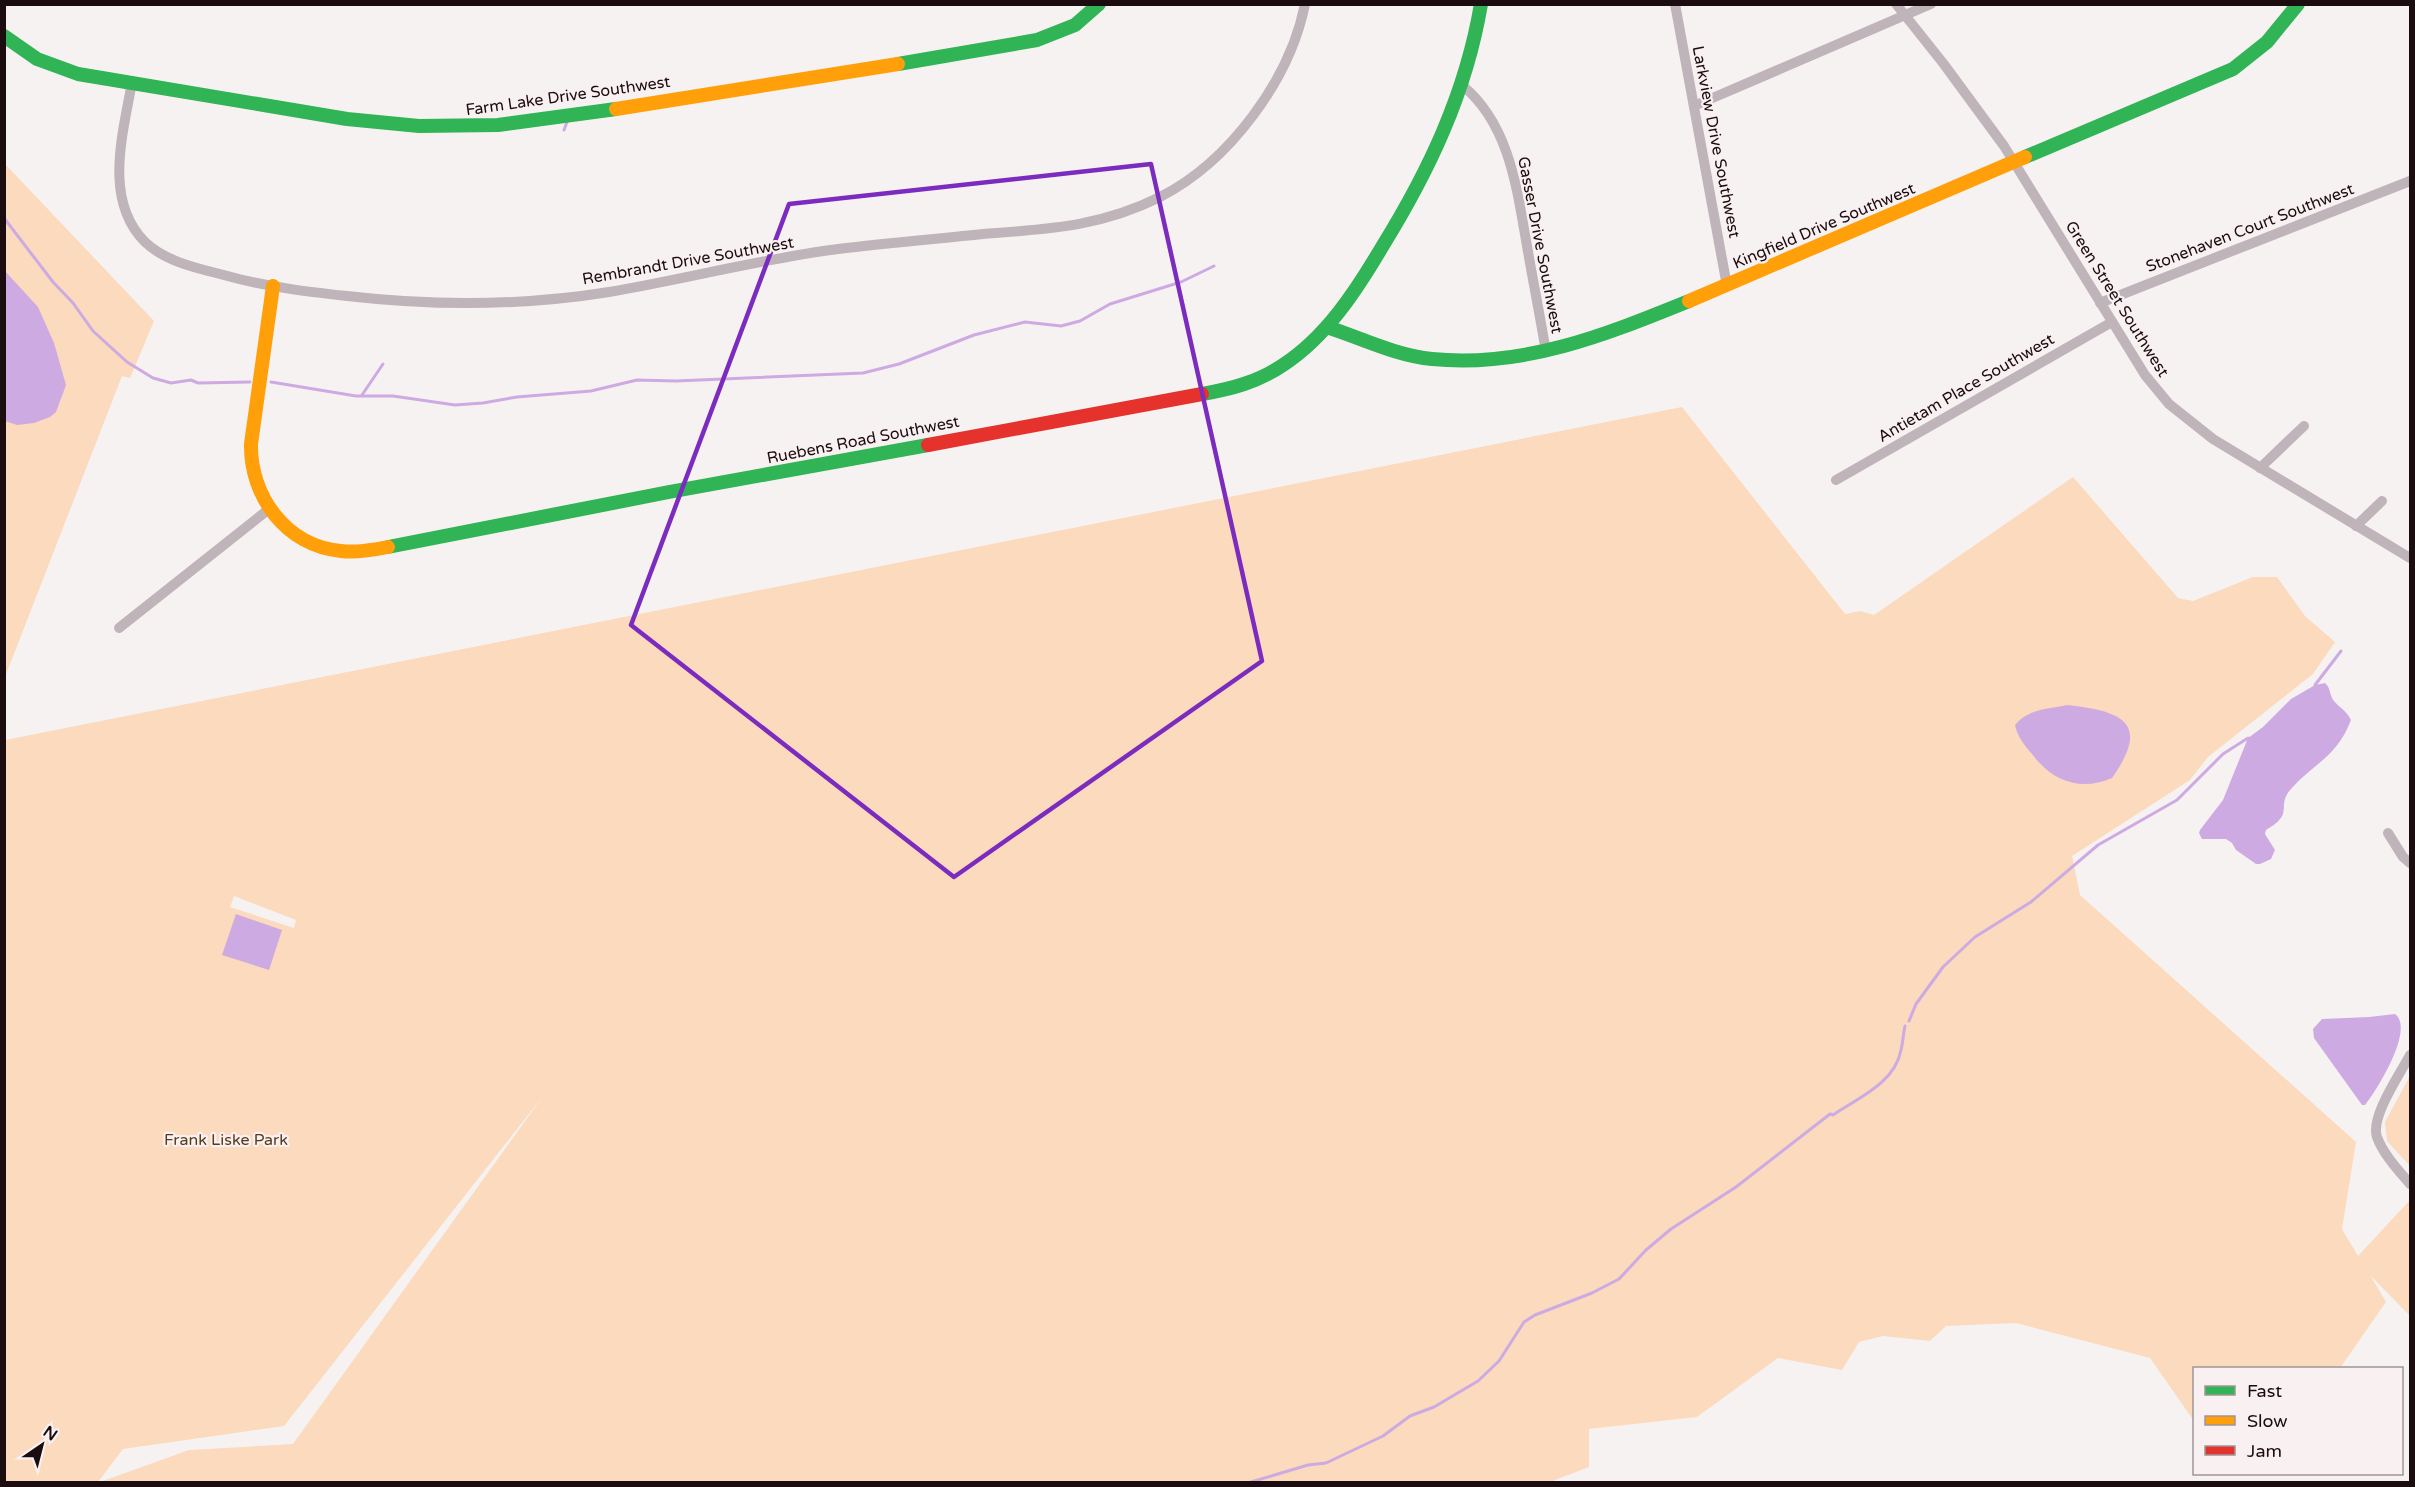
<svg xmlns="http://www.w3.org/2000/svg" width="2415" height="1487" viewBox="0 0 2415 1487" font-family="'Varela Round',sans-serif">
	<rect width="100%" height="100%" fill="#f7f2f2"/>
	<g fill="#fbdabd" fill-rule="evenodd">
		<polygon points="5,164 154,321 130,378 122,376 5,677"/>
		<path d="M 1682,407 L 1845,614 L 1860,611 L 1874,615 L 2073,477 L 2178,598 L 2193,601 L 2253,577 L 2277,577 L 2305,616 L 2335,642 L 2313,674 L 2208,757 L 2190,780 L 2072,856 L 2080,895 L 2356,1142 L 2342,1229 L 2358,1256 L 2410,1200 L 2410,1316 L 2370,1275 L 2386,1302 L 2340,1368 L 2194,1368 L 2194,1421 L 2150,1358 L 2016,1323 L 1946,1326 L 1930,1341 L 1883,1336 L 1859,1342 L 1842,1370 L 1778,1358 L 1697,1417 L 1589,1429 L 1589,1467 L 1550,1482 L 100,1482 L 189,1450 L 293,1444 L 543,1096 L 284,1426 L 123,1449 L 98,1482 L 5,1482 L 5,740 ZM 234,896 L 296,920 L 294,928 L 230,907 Z"/>
		<polygon points="2410,1076 2410,1166 2387,1141 2385,1122"/>
	</g>
	<g fill="#ceaae3">
		<polygon points="4,270 38,307 54,343 66,385 56,412 50,417 34,423 17,425 5,421"/>
		<path d="M 2325,683 C 2331,688 2329,695 2334,701 C 2340,708 2347,711 2351,720 C 2337,757 2314,763 2291,789 C 2275,807 2296,813 2266,830 L 2265,834 L 2275,850 L 2271,859 L 2260,864 L 2256,864 L 2236,850 L 2232,843 L 2226,839 L 2202,839 L 2199,833 L 2200,830 L 2223,800 L 2248,738 L 2263,727 L 2291,699 L 2315,685 Z"/>
		<path d="M 2067,705 C 2123,711 2151,723 2112,778 C 2080,792 2052,781 2032,754 C 2025,746 2017,736 2015,725 C 2028,709 2048,709 2067,705 Z"/>
		<polygon points="236,914 282,930 269,970 222,955"/>
		<path d="M 2395,1014 C 2415,1028 2378,1089 2365,1105 L 2362,1105 L 2314,1038 L 2313,1029 L 2322,1019 L 2369,1017 Z"/>
	</g>
	<g fill="none" stroke-linecap="round" stroke-linejoin="round">
		<g stroke="#ceaae3" stroke-width="3">
			<polyline points="564,130 567,122"/>
			<polyline points="4,218 53,282 73,303 93,331 127,362 153,378 171,383 191,380 198,383 250,382"/>
			<polyline points="271,382 356,396 393,396 455,405 483,403 517,397 591,391 637,380 676,381 863,373 899,364 974,335 1025,322 1061,326 1080,321 1110,304 1181,282 1214,266"/>
			<polyline points="362,395 383,364"/>
			<polyline points="2317,687 2315,685 2341,651"/>
			<polyline points="1909,1021 1916,1004 1943,967 1975,937 2031,902 2098,845 2177,800 2223,754 2248,738 2249,740"/>
			<path d="M 1251,1482 L 1308,1465 L 1326,1463 L 1383,1436 L 1410,1416 L 1434,1407 L 1478,1381 L 1499,1361 L 1524,1322 L 1535,1315 L 1592,1293 L 1619,1279 L 1646,1250 L 1671,1229 L 1736,1187 L 1830,1114 L 1833,1115 C 1858,1098 1895,1083 1901,1050 C 1903,1042 1903,1035 1905,1026"/>
		</g>
		<g stroke="#c0b4bb" stroke-width="10">
			<polyline points="1675,4 1727,286"/>
			<polyline points="1896,4 1943,63 2004,146 2145,375 2169,404 2213,439 2410,558"/>
			<path d="M 132,82 C 123,134 103,200 145,242 C 169,265 208,270 239,279 C 275,288 311,292 347,296 C 434,306 522,306 609,292 C 685,279 761,259 838,249 C 886,243 935,239 983,234 C 1048,229 1100,227 1160,197 C 1229,162 1290,80 1305,4"/>
			<path d="M 1463,86 C 1510,125 1517,190 1527,246 C 1533,281 1540,316 1546,352"/>
			<polyline points="1694,106 1931,4"/>
			<polyline points="2100,303 2410,181"/>
			<polyline points="2260,468 2304,426"/>
			<polyline points="1836,480 2112,322"/>
			<polyline points="2356,526 2382,501"/>
			<polyline points="119,628 269,509"/>
			<polyline points="2388,833 2403,857 2410,863"/>
			<path d="M 2410,1055 C 2400,1074 2370,1117 2377,1137 C 2383,1154 2399,1171 2410,1184"/>
		</g>
		<g stroke="#30b455" stroke-width="14">
			<polyline points="4,36 37,59 78,74 347,119 419,126 498,125 616,109"/>
			<polyline points="898,64 1037,40 1075,25 1099,4"/>
			<polyline points="2025,157 2233,69 2267,42 2298,4"/>
			<path d="M 1327,327 C 1361,338 1397,356 1432,359 C 1524,368 1605,335 1689,301"/>
			<path d="M 1202,394 C 1231,389 1258,382 1283,365 C 1326,337 1356,291 1382,247 C 1429,171 1466,93 1481,4"/>
			<polyline points="388,547 669,492 928,445"/>
		</g>
		<g stroke="#ff9f0a" stroke-width="14">
			<polyline points="616,109 898,64"/>
			<path d="M 273,286 L 251,444 C 250,496 286,546 341,551 C 356,553 373,550 388,547"/>
			<polyline points="1689,301 2025,157"/>
		</g>
		<polyline stroke="#e5322d" stroke-width="14" points="928,445 1202,394"/>
	</g>
	<path fill="none" stroke="#7b2cbf" stroke-width="4.5" stroke-linejoin="round" d="M 1151,164 L 1262,661 L 954,877 L 631,625 L 789,204 Z"/>
	<g text-anchor="middle" dominant-baseline="central" stroke-width="4.5" stroke-linejoin="round" paint-order="stroke">
		<g font-size="16" fill="#1a0c0f" stroke="#f9f0f1">
			<text transform="translate(568 96) rotate(-8)">Farm Lake Drive Southwest</text>
			<text transform="translate(1716 142) rotate(79)">Larkview Drive Southwest</text>
			<text transform="translate(1824 226) rotate(-23)">Kingfield Drive Southwest</text>
			<text transform="translate(2250 228) rotate(-21)">Stonehaven Court Southwest</text>
			<text transform="translate(1540 245) rotate(79)">Gasser Drive Southwest</text>
			<text transform="translate(688 261) rotate(-10)">Rembrandt Drive Southwest</text>
			<text transform="translate(2117 299) rotate(58)">Green Street Southwest</text>
			<text transform="translate(1966 388) rotate(-30)">Antietam Place Southwest</text>
			<text transform="translate(863 440) rotate(-11)">Ruebens Road Southwest</text>
		</g>
		<g font-size="16" fill="#593a1b" stroke="#f9f0f1">
			<text x="226" y="1140">Frank Liske Park</text>
		</g>
	</g>
	<rect width="2415" height="1487" fill="none" stroke="#1a0c0f" stroke-width="12"/>
	<rect x="2193" y="1367" width="210" height="108" fill="#f9f0f1" stroke="#a09597" stroke-width="1.5"/>
	<rect x="2205" y="1386" width="30" height="9" fill="#30b455" stroke="#a09597" stroke-width="1.5"/>
	<text x="2247" y="1397" font-size="18" fill="#1a0c0f">Fast</text>
	<rect x="2205" y="1416" width="30" height="9" fill="#ff9f0a" stroke="#a09597" stroke-width="1.5"/>
	<text x="2247" y="1427" font-size="18" fill="#1a0c0f">Slow</text>
	<rect x="2205" y="1446" width="30" height="9" fill="#e5322d" stroke="#a09597" stroke-width="1.5"/>
	<text x="2247" y="1457" font-size="18" fill="#1a0c0f">Jam</text>
	<g transform="translate(42 1445) rotate(35)" stroke="#f9f0f1" stroke-width="4.5" paint-order="stroke">
	<path d="M0-4.5L10 22L0 15L-10 22Z" fill="#1a0c0f"/>
	<text y="-9" font-size="16" font-weight="bold" text-anchor="middle" fill="#1a0c0f">N</text>
	</g>
</svg>
